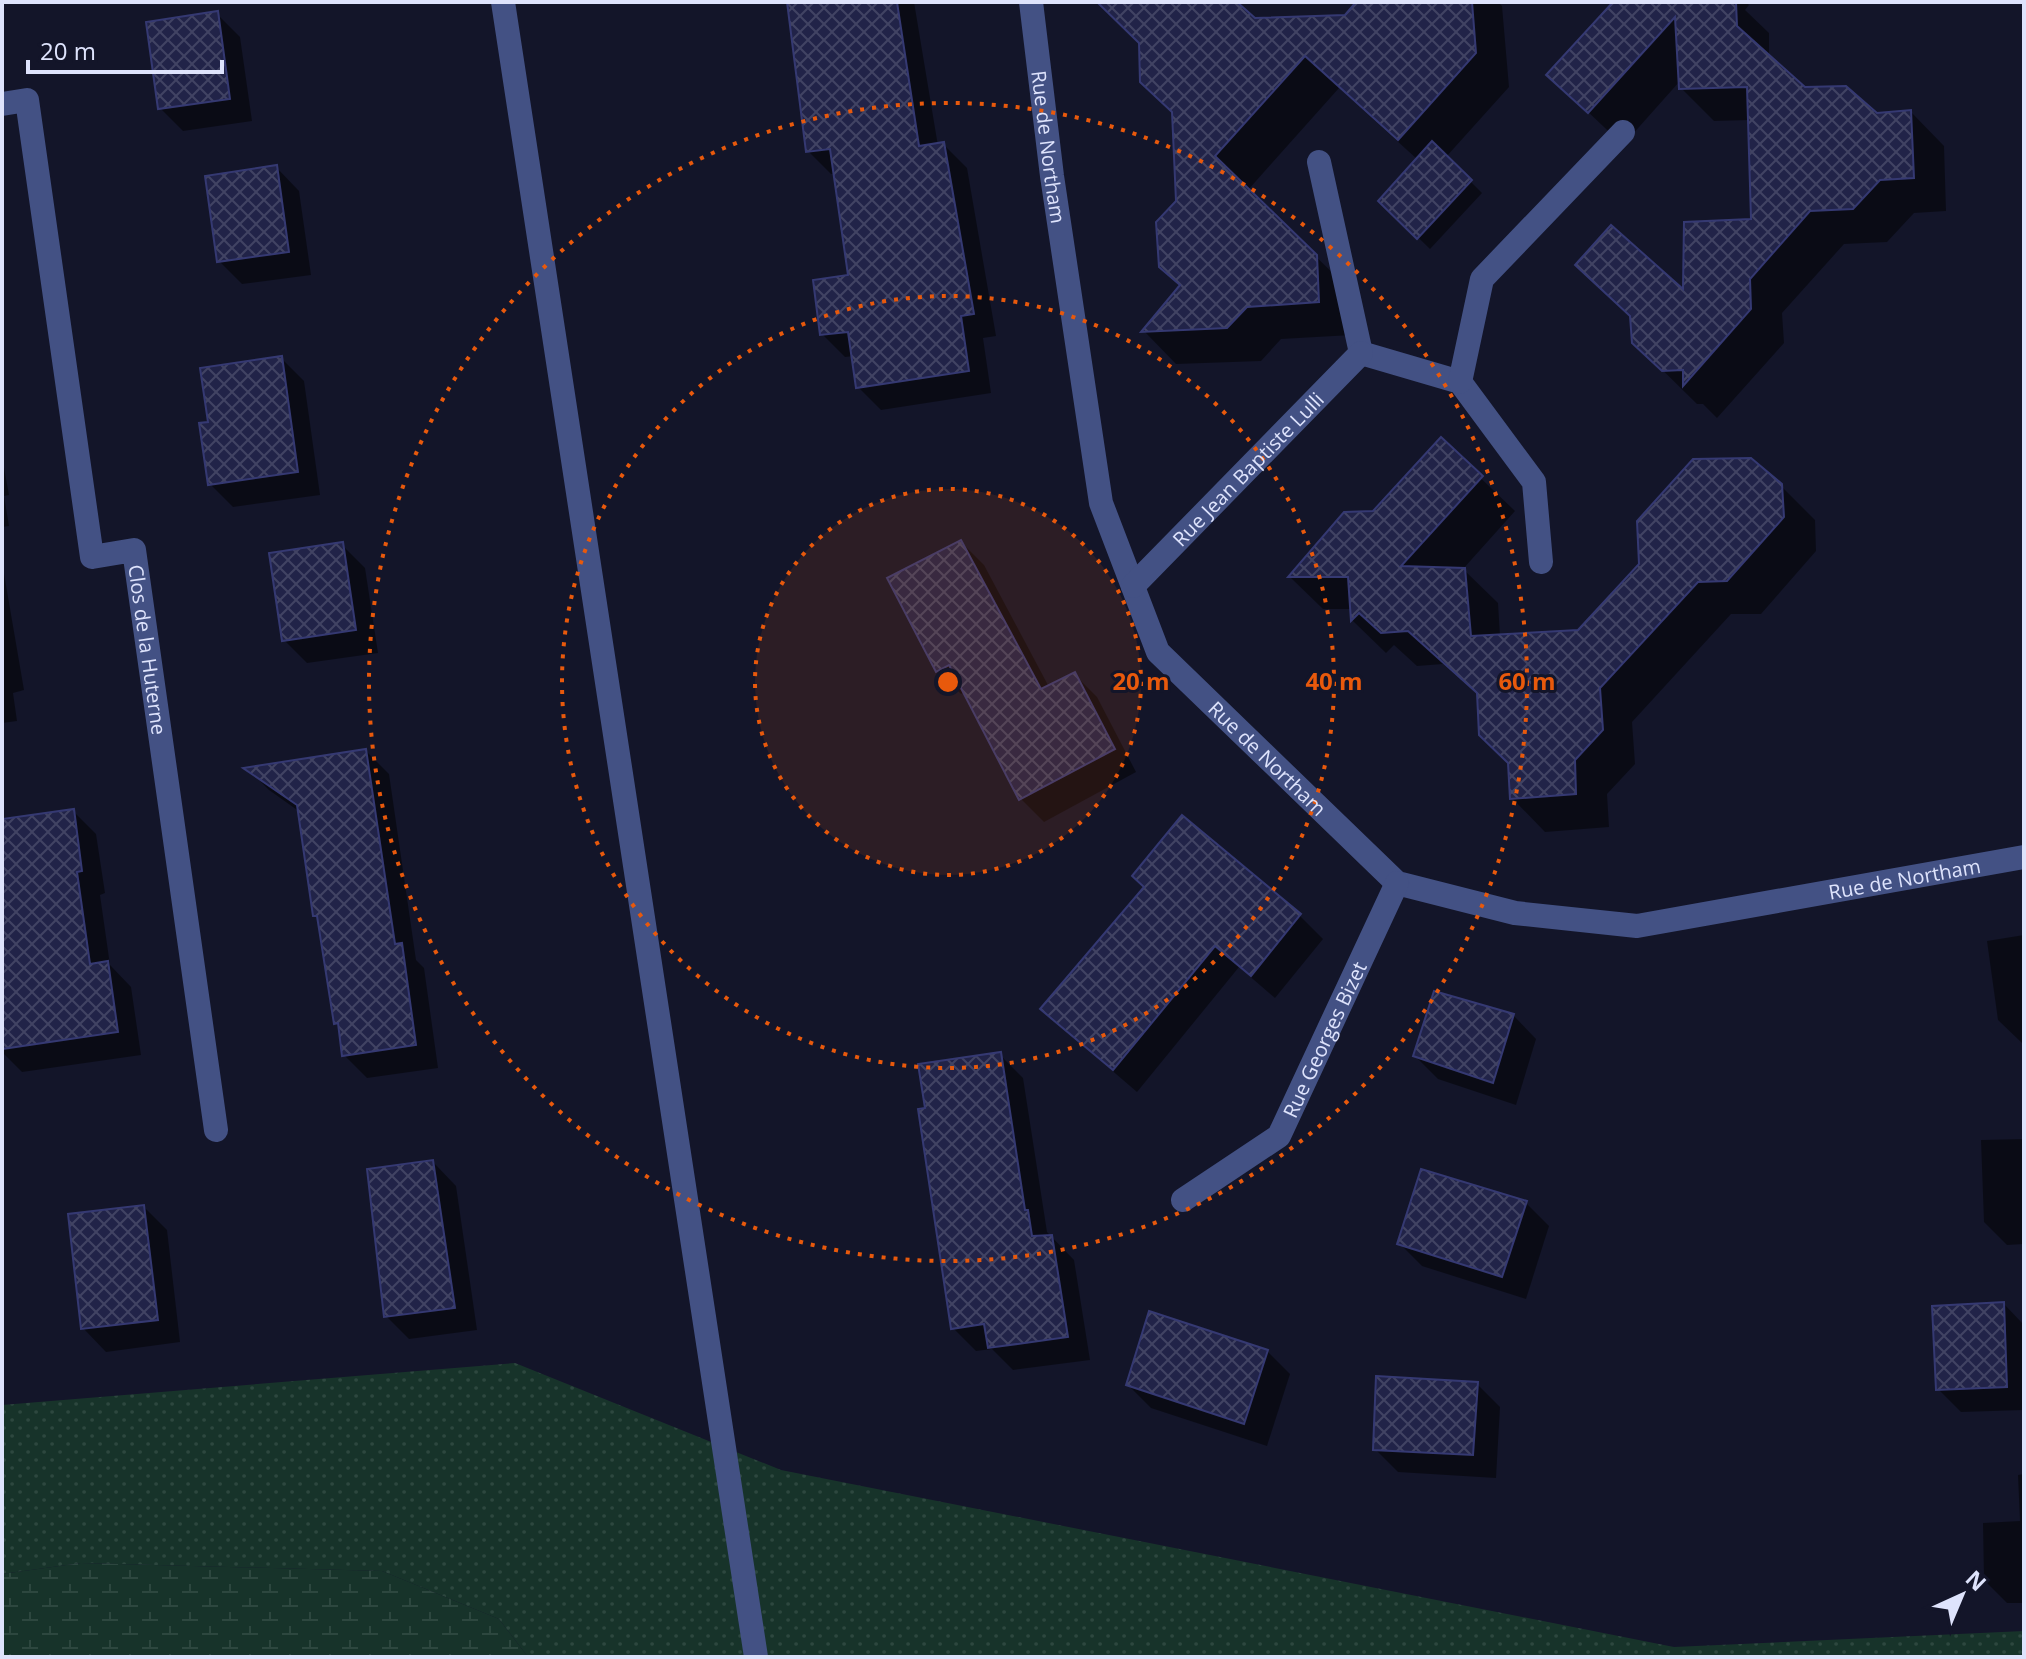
<svg xmlns="http://www.w3.org/2000/svg" width="2026" height="1659" viewBox="0 0 2026 1659" font-family="'Open Sans',sans-serif">
	<defs>
		<pattern id="grass-dots" width="8" height="8" patternUnits="userSpaceOnUse" patternTransform="scale(2)"><rect width="8" height="8" fill="#17332a"/><path d="M2 2h.1M6 6h.1" fill="none" stroke="#2d473f" stroke-width="1.8" stroke-linecap="round"/></pattern>
		<pattern id="wetland-marsh" width="20" height="14" patternUnits="userSpaceOnUse" patternTransform="scale(2)"><rect width="20" height="14" fill="#17332a"/><path d="M1 5h8M5 5V1M11 12h8M15 12V8" fill="none" stroke="#2d473f"/></pattern>
		<pattern id="building-cross-hatch" width="8" height="8" patternUnits="userSpaceOnUse" patternTransform="scale(2)"><rect width="8" height="8" fill="#212348"/><path d="M0 0l8 8M0 8l8-8" fill="none" stroke="#414363"/></pattern>
	</defs>
	<rect width="100%" height="100%" fill="#131529"/>
	<polygon fill="url(#grass-dots)" points="515,1363 781,1470 1674,1647 2024,1631 2024,1657 528,1657 499,1619 382,1571 81,1563 2,1574 2,1405"/>
	<polygon fill="url(#wetland-marsh)" points="81,1563 382,1571 499,1619 528,1657 2,1657 2,1574"/>
	<g fill="#0007">
		<polygon points="789,2 914,2 938,146 944,145 967,168 996,336 983,338 991,393 881,410 858,387 854,356 845,357 822,334 850,276 835,174 831,174 808,151"/>
		<polygon points="1134,2 1234,2 1254,20 1346,17 1359,2 1498,2 1502,6 1509,87 1446,157 1482,193 1430,249 1381,201 1418,160 1339,88 1248,190 1350,290 1352,335 1281,339 1261,361 1176,364 1144,331 1182,286 1174,114 1141,43"/>
		<polygon points="1615,2 1746,2 1749,5 1745,10 1769,33 1769,58 1805,90 1877,115 1911,112 1944,146 1946,211 1914,213 1887,242 1844,244 1782,313 1784,343 1717,418 1703,404 1697,404 1634,342 1632,318 1685,294 1753,221 1750,120 1714,121 1681,88 1680,81 1623,145 1549,75"/>
		<polygon points="217,14 240,37 252,121 183,131 160,108"/>
		<polygon points="276,167 299,191 311,275 242,284 219,261"/>
		<polygon points="281,358 304,381 320,495 233,507 210,484 211,424"/>
		<polygon points="1441,440 1515,511 1463,569 1498,603 1500,636 1578,632 1780,485 1815,520 1816,551 1761,614 1731,614 1632,722 1635,764 1607,794 1609,827 1545,832 1512,798 1510,763 1479,696 1443,664 1417,666 1394,645 1386,653 1353,621 1352,609 1323,609 1290,577 1374,513"/>
		<polygon points="2,457 9,495 4,496 9,526 2,527"/>
		<polygon points="961,542 984,565 1049,687 1074,674 1097,697 1136,772 1044,822 1021,799 965,692 961,694 938,671"/>
		<polygon points="342,545 365,568 378,653 307,663 284,640"/>
		<polygon points="2,562 24,690 13,693 17,721 2,723"/>
		<polygon points="366,751 389,774 416,960 424,968 438,1068 367,1078 344,1055 340,1027 336,1023 320,921 315,915 300,812 269,790 248,769"/>
		<polygon points="73,811 96,834 105,893 100,895 110,965 131,987 141,1055 22,1072 2,1052 2,821"/>
		<polygon points="1182,818 1300,916 1323,939 1275,998 1239,967 1137,1092 1066,1031 1043,1008 1146,888"/>
		<polygon points="2024,935 2024,1043 2022,1043 1998,1020 1987,941"/>
		<polygon points="1513,1015 1536,1039 1516,1105 1438,1079 1415,1056"/>
		<polygon points="1000,1055 1023,1078 1047,1232 1074,1260 1090,1360 1013,1370 992,1349 976,1351 953,1328 927,1109"/>
		<polygon points="2024,1139 2024,1244 2007,1245 1984,1222 1981,1140"/>
		<polygon points="433,1162 456,1186 477,1330 409,1339 386,1316"/>
		<polygon points="1526,1203 1549,1226 1526,1299 1422,1266 1399,1243"/>
		<polygon points="144,1207 167,1230 180,1342 106,1352 83,1328"/>
		<polygon points="2004,1304 2024,1325 2024,1410 1961,1412 1938,1389"/>
		<polygon points="1267,1351 1290,1374 1267,1446 1151,1408 1128,1385"/>
		<polygon points="1477,1384 1500,1407 1496,1478 1398,1472 1375,1449"/>
		<polygon points="2024,1474 2024,1603 2007,1603 1984,1580 1983,1523 2020,1521 2018,1475"/>
	</g>
	<g fill="url(#building-cross-hatch)" stroke="#353972" stroke-width="2">
		<polygon points="787,2 897,2 919,146 944,142 974,314 961,316 969,371 856,388 848,332 820,335 813,280 848,275 830,149 806,152"/>
		<polygon points="1097,2 1237,2 1255,18 1345,15 1356,2 1472,2 1476,53 1398,140 1305,56 1215,156 1317,255 1319,302 1247,307 1227,328 1141,332 1180,285 1159,267 1156,222 1176,201 1172,112 1140,82 1139,43"/>
		<polygon points="1613,2 1736,2 1737,26 1805,87 1846,86 1877,113 1911,110 1914,178 1880,180 1853,209 1810,211 1750,279 1751,309 1683,386 1683,370 1662,371 1632,343 1630,316 1575,265 1611,225 1683,289 1684,222 1751,219 1747,87 1679,89 1675,17 1588,113 1546,75"/>
		<polygon points="218,11 230,99 158,109 146,22"/>
		<polygon points="1432,141 1472,180 1417,239 1378,201"/>
		<polygon points="277,165 289,252 217,262 205,176"/>
		<polygon points="282,356 298,472 208,485 199,423 208,422 200,368"/>
		<polygon points="1441,437 1483,476 1401,566 1465,568 1471,636 1578,630 1639,564 1637,521 1693,459 1751,458 1782,484 1784,517 1727,581 1698,582 1600,688 1603,730 1575,760 1576,794 1510,799 1508,763 1479,735 1477,693 1408,631 1381,633 1359,613 1351,621 1348,577 1288,577 1344,512 1373,511"/>
		<polygon points="961,540 1041,689 1075,672 1115,749 1019,800 949,665 936,672 887,578"/>
		<polygon points="343,542 356,630 282,641 269,553"/>
		<polygon points="366,749 395,944 402,943 416,1045 342,1056 338,1023 334,1024 317,916 313,916 297,805 243,768"/>
		<polygon points="74,809 82,871 77,872 90,964 108,961 118,1032 2,1049 2,819"/>
		<polygon points="1182,815 1301,914 1251,976 1215,946 1113,1070 1040,1009 1144,887 1132,876"/>
		<polygon points="1434,991 1514,1014 1493,1083 1413,1056"/>
		<polygon points="1001,1052 1025,1210 1028,1210 1032,1236 1052,1235 1068,1337 988,1348 984,1324 951,1329 918,1109 925,1108 918,1064"/>
		<polygon points="433,1160 455,1308 384,1317 367,1169"/>
		<polygon points="1421,1169 1527,1201 1502,1277 1397,1244"/>
		<polygon points="144,1205 158,1320 81,1329 68,1214"/>
		<polygon points="2004,1302 2007,1387 1936,1390 1932,1306"/>
		<polygon points="1149,1311 1268,1350 1244,1424 1126,1385"/>
		<polygon points="1376,1376 1478,1382 1473,1455 1373,1450"/>
	</g>
	<g fill="none" stroke-linecap="round" stroke-linejoin="round">
		<g stroke="#435184" stroke-width="24">
			<polyline points="503,2 756,1657"/>
			<path id="s1" d="M 1031,2 L 1052,176 L 1101,503 L 1158,652 L 1397,883 L 1515,913 L 1637,926 L 2024,857"/>
			<path id="s2" d="M 2,104 L 27,100 L 92,557 L 134,550 L 216,1130"/>
			<polyline points="1319,162 1361,353 1460,382 1534,482 1541,562"/>
			<polyline points="1460,382 1482,279 1623,132"/>
			<path id="s3" d="M 1133,586 L 1361,353"/>
			<path id="s4" d="M 1183,1200 L 1279,1136 L 1397,883"/>
		</g>
	</g>
	<circle cx="948" cy="682" r="193" fill="#e8590c" fill-opacity=".12"/>
	<g fill="none" stroke="#e8590c" stroke-width="4" stroke-dasharray="4 8">
		<circle cx="948" cy="682" r="193"/>
		<circle cx="948" cy="682" r="386"/>
		<circle cx="948" cy="682" r="579"/>
	</g>
	<g text-anchor="middle" dominant-baseline="central" stroke-width="6" stroke-linejoin="round" paint-order="stroke">
		<g font-size="20" fill="#dee3fc" stroke="#131529">
			<text stroke="none"><textPath href="#s1" startOffset="146">Rue de Northam</textPath></text>
			<text stroke="none"><textPath href="#s3" startOffset="164">Rue Jean Baptiste Lulli</textPath></text>
			<text stroke="none"><textPath href="#s2" startOffset="630">Clos de la Huterne</textPath></text>
			<text stroke="none"><textPath href="#s1" startOffset="818">Rue de Northam</textPath></text>
			<text stroke="none"><textPath href="#s1" startOffset="1514">Rue de Northam</textPath></text>
			<text stroke="none"><textPath href="#s4" startOffset="222">Rue Georges Bizet</textPath></text>
		</g>
	</g>
	<circle cx="948" cy="682" r="12" fill="#e8590c" stroke="#131529" stroke-width="4"/>
	<g font-size="24" text-anchor="middle" font-weight="bold" fill="#e8590c" stroke="#131529" stroke-width="6" stroke-linejoin="round" paint-order="stroke">
		<text x="1141" y="690">20 m</text>
		<text x="1334" y="690">40 m</text>
		<text x="1527" y="690">60 m</text>
	</g>
	<rect width="2026" height="1659" fill="none" stroke="#dee3fc" stroke-width="8"/>
	<g transform="translate(1962 1595) rotate(44)" stroke="#131529" stroke-width="6" paint-order="stroke">
	<path d="M0-6L14 30L0 20L-14 30Z" fill="#dee3fc"/>
	<text y="-12" font-size="22" font-weight="bold" text-anchor="middle" fill="#dee3fc">N</text>
	</g>
	<path d="M28 60v12h194v-12" fill="none" stroke="#dee3fc" stroke-width="4"/>
	<text x="40" y="60" font-size="24" fill="#dee3fc" stroke="#131529" stroke-width="6" paint-order="stroke">20 m</text>
</svg>
